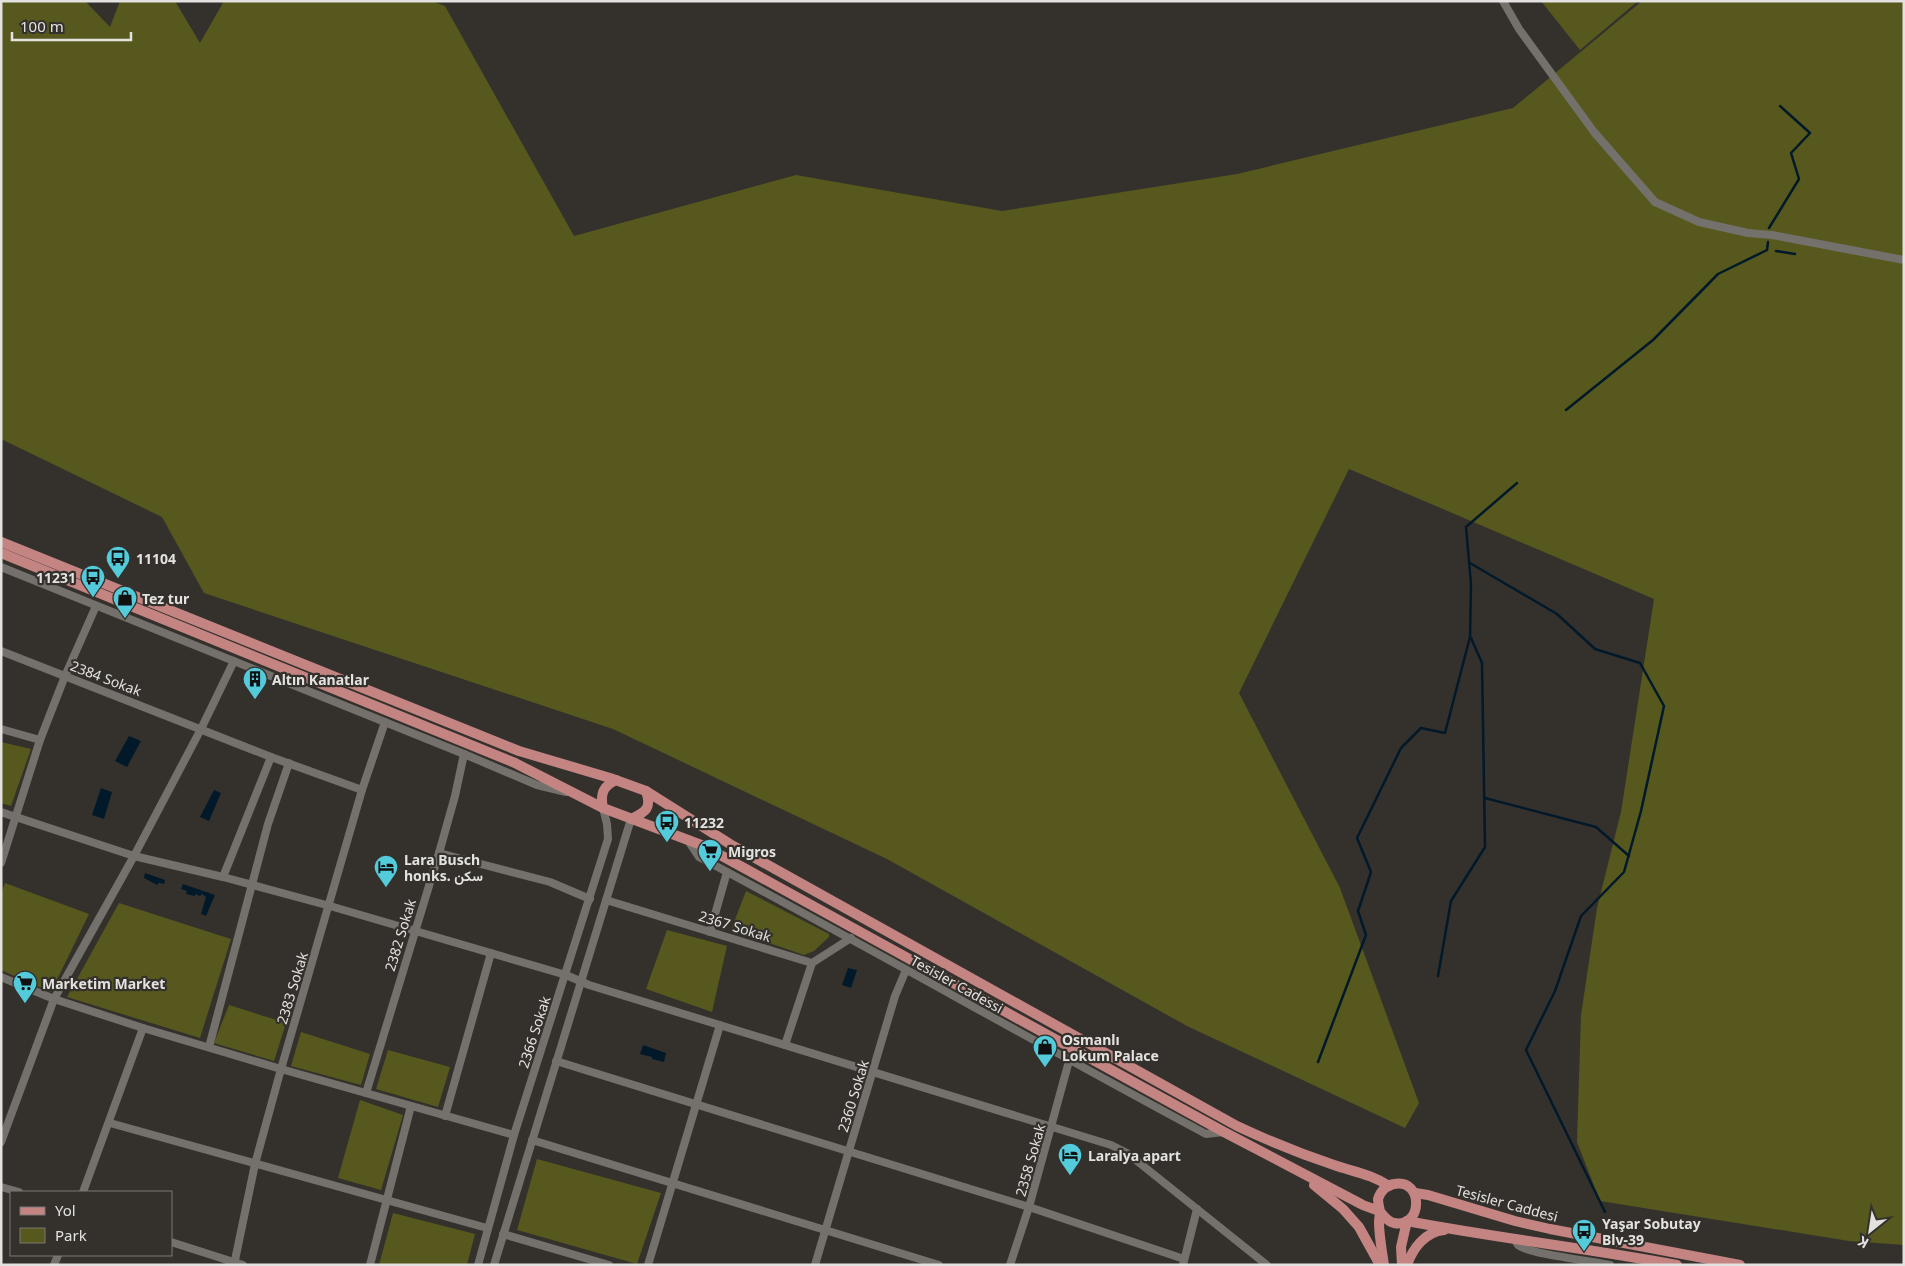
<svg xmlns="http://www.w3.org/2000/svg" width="1905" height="1266" viewBox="0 0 1905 1266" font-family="'Noto Sans',Vazirmatn,sans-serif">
	<rect width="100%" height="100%" fill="#34312d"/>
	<g fill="#56581d">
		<polygon points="1,1 85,1 110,27 120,1 175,1 200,43 224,1 431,1 445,6 574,236 796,175 1002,211 1237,174 1513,108 1642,1 1904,1 1904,1245 1849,1241 1600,1201 1577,1142 1581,1015 1597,908 1621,812 1654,599 1349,469 1239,693 1340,888 1419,1103 1405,1128 1187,1026 887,859 613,729 204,593 162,517 1,439"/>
		<polygon points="1541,1 1638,1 1580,50"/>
		<polygon points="1,742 31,749 11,806 1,803"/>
		<polygon points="5,883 89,914 51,992 1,970 1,894"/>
		<polygon points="746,891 829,934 829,937 814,951 804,955 731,930"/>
		<polygon points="119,903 231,939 200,1038 67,997"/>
		<polygon points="667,930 727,946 712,1012 646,989"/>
		<polygon points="229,1005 286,1023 274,1061 214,1043"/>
		<polygon points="301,1032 370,1054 361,1085 291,1066"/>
		<polygon points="388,1050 450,1067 438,1107 376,1089"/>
		<polygon points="360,1100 403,1115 381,1190 338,1178"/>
		<polygon points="537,1159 661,1193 637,1264 517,1230"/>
		<polygon points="393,1213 475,1234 467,1265 379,1265"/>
	</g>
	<g fill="#02192a">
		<polygon points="129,736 141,741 127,767 115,761"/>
		<polygon points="101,788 112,792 104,819 92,815"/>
		<polygon points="214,790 221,793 209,821 200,817"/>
		<polygon points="145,873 165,880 164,884 159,883 157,885 144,878"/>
		<polygon points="183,884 215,895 206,916 201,914 206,897 202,894 200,896 195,894 195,896 186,894 187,891 181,889"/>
		<polygon points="848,968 857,970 851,988 842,985"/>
		<polygon points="643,1045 666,1053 664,1062 652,1059 652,1057 640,1054"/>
	</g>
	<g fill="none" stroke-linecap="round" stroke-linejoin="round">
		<g stroke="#02192a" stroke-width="2.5">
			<polyline points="1769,228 1799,179 1791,153 1810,133 1780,106"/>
			<polyline points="1776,251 1795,254"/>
			<polyline points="1566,410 1653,340 1718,274 1767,250 1768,242"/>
			<polyline points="1470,563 1557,614 1595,649 1640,663 1664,706 1641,811 1624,872 1581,916 1555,991 1526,1050 1605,1212"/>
			<polyline points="1485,798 1596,827 1629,856"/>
			<polyline points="1438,976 1451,901 1485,847 1482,663 1471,638"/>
			<polyline points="1318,1062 1366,935 1358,911 1371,872 1357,838 1401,748 1421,728 1445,733 1470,637 1471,584 1466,527 1517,483"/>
		</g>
		<g stroke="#74706c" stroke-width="8">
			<polyline points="1503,1 1519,29 1594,132 1655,202 1699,222 1748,233 1772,235 1904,260"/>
			<polyline points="1,567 464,754 537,785 566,792"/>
			<polyline points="1,651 271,757 362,790"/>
			<polyline points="1,729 40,740"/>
			<polyline points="1,812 134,856 223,877 330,906 566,975 589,985 1111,1145 1127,1153 1267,1265"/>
			<path d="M 687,839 L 699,857 C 869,947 1036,1043 1206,1134 L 1224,1132"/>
			<polyline points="439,853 550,882 590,899"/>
			<polyline points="1,863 40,740 65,676 96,606"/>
			<polyline points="223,877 271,757"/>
			<polyline points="606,900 812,963 851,938"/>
			<polyline points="710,932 727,872"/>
			<polyline points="1,977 54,999 143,1028 281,1069 514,1135"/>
			<polyline points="785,1045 812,963"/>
			<polyline points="209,1047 268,824 289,763"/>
			<polyline points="556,1061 1029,1207 1184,1259"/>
			<polyline points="366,1093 439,853 455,796 464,754"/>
			<polyline points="445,1116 491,953"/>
			<polyline points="110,1123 487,1228"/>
			<polyline points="532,1140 939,1265"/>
			<polyline points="1,1142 54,999 134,856 201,729 234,661"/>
			<polyline points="1,1187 19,1192"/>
			<polyline points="83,1192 143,1028"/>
			<polyline points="503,1234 609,1265"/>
			<path d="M 1515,1238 C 1516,1241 1516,1243 1518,1245 C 1528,1254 1593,1261 1610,1265"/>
			<polyline points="171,1242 243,1265"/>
			<polyline points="54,1265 58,1255"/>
			<polyline points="234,1265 255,1164 281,1069 362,790 385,722"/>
			<polyline points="370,1265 411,1106"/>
			<polyline points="478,1265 514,1135 608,839 607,824 603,808"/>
			<polyline points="494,1265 631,819"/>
			<polyline points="648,1265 720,1025"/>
			<polyline points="815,1265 895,996 906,970"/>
			<polyline points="1010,1265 1029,1207 1069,1061"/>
			<polyline points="1183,1265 1197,1209"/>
		</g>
		<g stroke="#c38482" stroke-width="10">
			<path d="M 1,542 L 519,751 L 610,778 L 646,791 L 730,844 L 1237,1126 C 1269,1141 1301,1154 1334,1165 C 1354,1172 1371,1174 1389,1186"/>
			<path d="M 1,553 L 515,763 L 603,808 L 704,846 L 1224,1132 L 1361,1204 C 1366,1207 1373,1208 1379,1211 C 1384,1215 1386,1221 1394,1223 C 1423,1229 1424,1178 1394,1184 C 1386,1185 1380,1192 1378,1199 C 1378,1204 1379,1207 1380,1211 C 1380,1215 1379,1219 1379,1222 C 1379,1236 1382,1251 1384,1265"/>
			<path d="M 603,808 C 600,794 603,786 616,780"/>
			<path d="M 631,819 C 646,812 652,808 646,791"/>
			<polyline points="1314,1185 1343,1209 1359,1227 1380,1265"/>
			<polyline points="1415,1193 1428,1195 1515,1221 1550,1229 1740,1265"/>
			<path d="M 1407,1221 C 1496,1238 1587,1248 1677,1265"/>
			<polyline points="1402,1265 1401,1247 1407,1221"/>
			<path d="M 1407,1265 C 1413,1248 1425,1232 1444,1230"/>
		</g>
	</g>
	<defs>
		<symbol id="bus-pin" viewBox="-11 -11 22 30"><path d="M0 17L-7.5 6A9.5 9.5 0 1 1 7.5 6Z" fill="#53cbdb" stroke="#34312d"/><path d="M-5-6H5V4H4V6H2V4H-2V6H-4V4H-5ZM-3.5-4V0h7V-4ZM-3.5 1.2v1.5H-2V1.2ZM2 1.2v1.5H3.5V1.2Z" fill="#111"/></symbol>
		<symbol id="shop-pin" viewBox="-11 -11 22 30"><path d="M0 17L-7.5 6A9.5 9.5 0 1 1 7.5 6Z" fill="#53cbdb" stroke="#34312d"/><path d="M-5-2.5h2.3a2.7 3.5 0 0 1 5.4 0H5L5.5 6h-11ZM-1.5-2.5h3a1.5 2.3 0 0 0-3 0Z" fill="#111"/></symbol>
		<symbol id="building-pin" viewBox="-11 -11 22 30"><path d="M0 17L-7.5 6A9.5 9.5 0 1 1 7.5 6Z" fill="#53cbdb" stroke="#34312d"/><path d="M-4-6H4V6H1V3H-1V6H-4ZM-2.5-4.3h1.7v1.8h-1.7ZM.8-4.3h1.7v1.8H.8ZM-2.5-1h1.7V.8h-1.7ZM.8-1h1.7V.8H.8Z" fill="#111"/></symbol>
		<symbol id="supermarket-pin" viewBox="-11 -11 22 30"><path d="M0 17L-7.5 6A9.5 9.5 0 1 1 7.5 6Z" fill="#53cbdb" stroke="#34312d"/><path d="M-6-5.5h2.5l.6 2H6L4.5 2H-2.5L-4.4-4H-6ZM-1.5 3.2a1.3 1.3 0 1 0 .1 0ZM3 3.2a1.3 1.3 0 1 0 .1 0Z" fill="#111"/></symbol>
		<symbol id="hotel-pin" viewBox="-11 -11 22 30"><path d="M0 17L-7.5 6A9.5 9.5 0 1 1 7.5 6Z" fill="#53cbdb" stroke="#34312d"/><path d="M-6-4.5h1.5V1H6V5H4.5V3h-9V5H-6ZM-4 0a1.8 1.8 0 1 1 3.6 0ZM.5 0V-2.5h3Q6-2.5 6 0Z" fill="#111"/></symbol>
	</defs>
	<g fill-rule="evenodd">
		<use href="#bus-pin" x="104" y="544" width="28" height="38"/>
		<use href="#bus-pin" x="79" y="563" width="28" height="38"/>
		<use href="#shop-pin" x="111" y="584" width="28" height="38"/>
		<use href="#building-pin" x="241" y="665" width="28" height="38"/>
		<use href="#bus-pin" x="653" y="808" width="28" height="38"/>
		<use href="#supermarket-pin" x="696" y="837" width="28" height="38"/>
		<use href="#hotel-pin" x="372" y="853" width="28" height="38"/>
		<use href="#supermarket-pin" x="11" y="969" width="28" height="38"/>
		<use href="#shop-pin" x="1031" y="1033" width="28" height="38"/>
		<use href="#hotel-pin" x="1056" y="1141" width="28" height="38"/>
		<use href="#bus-pin" x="1570" y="1217" width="28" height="38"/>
	</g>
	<g text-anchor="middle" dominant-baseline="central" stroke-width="4.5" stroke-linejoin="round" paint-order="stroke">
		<g font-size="14" font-weight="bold" fill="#e4e2e0" stroke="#34312d" text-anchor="start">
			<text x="136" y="558">11104</text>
			<text x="76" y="577" text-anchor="end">11231</text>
			<text x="142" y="598">Tez tur</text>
			<text x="272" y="679">Altın Kanatlar</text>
			<text x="684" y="822">11232</text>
			<text x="728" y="851">Migros</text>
			<text x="404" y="859">Lara Busch<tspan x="404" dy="16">honks. سكن</tspan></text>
			<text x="42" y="983">Marketim Market</text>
			<text x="1062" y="1039">Osmanlı<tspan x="1062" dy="16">Lokum Palace</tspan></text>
			<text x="1088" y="1155">Laralya apart</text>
			<text x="1602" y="1223">Yaşar Sobutay<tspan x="1602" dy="16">Blv-39</tspan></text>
		</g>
		<g font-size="14" fill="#e4e2e0" stroke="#34312d">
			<text transform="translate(106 678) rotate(21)">2384 Sokak</text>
			<text transform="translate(735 926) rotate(17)">2367 Sokak</text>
			<text transform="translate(400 935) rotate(-73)">2382 Sokak</text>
			<text transform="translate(957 984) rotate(29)">Tesisler Cadessi</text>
			<text transform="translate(292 988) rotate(-73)">2383 Sokak</text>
			<text transform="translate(534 1032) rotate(-72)">2366 Sokak</text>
			<text transform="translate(853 1096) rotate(-73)">2360 Sokak</text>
			<text transform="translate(1030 1160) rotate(-74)">2358 Sokak</text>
			<text transform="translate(1507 1203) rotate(15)">Tesisler Caddesi</text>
		</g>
	</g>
	<rect width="1905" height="1266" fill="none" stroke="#e4e2e0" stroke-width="5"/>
	<rect x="10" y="1191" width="162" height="65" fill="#34312d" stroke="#7a7875"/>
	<rect x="20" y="1207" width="25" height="8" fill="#c38482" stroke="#7a7875"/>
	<text x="55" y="1216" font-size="15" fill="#e4e2e0">Yol</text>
	<rect x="20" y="1228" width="25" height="15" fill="#56581d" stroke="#7a7875"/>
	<text x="55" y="1241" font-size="15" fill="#e4e2e0">Park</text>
	<g transform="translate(1870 1231) rotate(210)" stroke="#34312d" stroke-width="4" paint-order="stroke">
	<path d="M0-4L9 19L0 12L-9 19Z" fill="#e4e2e0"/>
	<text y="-8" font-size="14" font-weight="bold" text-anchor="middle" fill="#e4e2e0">K</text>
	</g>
	<path d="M12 32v8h119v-8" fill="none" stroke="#e4e2e0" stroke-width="2.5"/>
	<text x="20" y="32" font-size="15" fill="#e4e2e0" stroke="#34312d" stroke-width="4" paint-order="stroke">100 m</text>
</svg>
